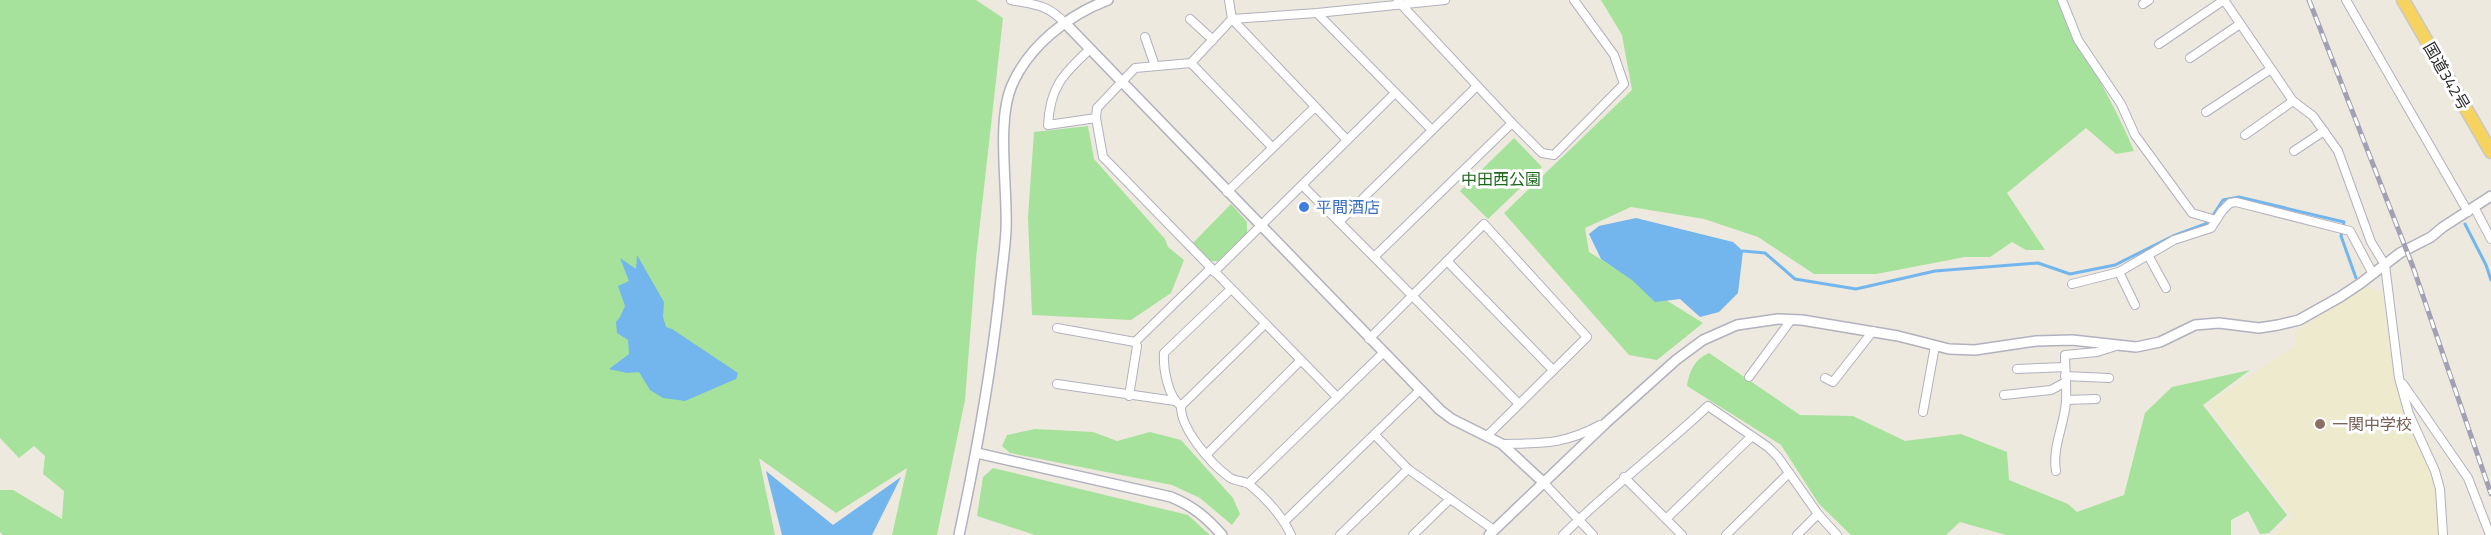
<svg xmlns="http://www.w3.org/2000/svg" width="2491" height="535" viewBox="0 0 2491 535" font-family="'Titillium Web','Noto Sans JP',sans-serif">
	<rect width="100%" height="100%" fill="#ede9de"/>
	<polygon fill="#eeeace" points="2367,287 2382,293 2396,390 2430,444 2444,482 2446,535 2273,535 2293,516 2207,404 2295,346 2295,331"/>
	<g fill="#a6e29b">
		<polygon points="0,0 976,0 1003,18 976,259 965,400 937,535 892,535 907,468 836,513 759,458 775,535 3,535 0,532 0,490 13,490 62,519 64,491 43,474 45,456 34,446 19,458 0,438"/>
		<path d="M 1601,0 L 2059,0 C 2081,52 2113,99 2134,151 L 2116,154 L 2086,128 L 2007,193 L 2045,250 L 2026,250 L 2012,242 L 1990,257 L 1965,257 L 1876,274 L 1814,274 L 1758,237 L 1704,219 L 1631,207 L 1585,228 L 1589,252 L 1703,323 L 1657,360 L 1629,355 L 1504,213 L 1632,90 L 1622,35 Z"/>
		<polygon points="1088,126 1094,159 1165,239 1168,247 1184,260 1171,293 1131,320 1032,315 1028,217 1034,132"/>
		<polygon points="1514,138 1542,167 1488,219 1460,191"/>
		<polygon points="1231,204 1247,222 1247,235 1219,261 1210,261 1192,244"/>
		<path d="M 1709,353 L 1800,415 L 1853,416 L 1905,441 L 1961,434 L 2007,452 L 2009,480 L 2068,504 L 2077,512 L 2124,495 L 2145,413 L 2172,387 L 2250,370 L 2203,405 L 2287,515 L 2269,533 L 2260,534 L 2248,511 L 2231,520 L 2231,535 L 2006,535 L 1960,522 L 1946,535 L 1851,535 L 1819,504 L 1781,445 L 1687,386 C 1689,371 1695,359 1709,353 Z"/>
		<polygon points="1035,429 1093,432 1117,441 1150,432 1181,440 1233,498 1240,514 1232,525 1200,498 1172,485 1010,453 1002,446 1007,435"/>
		<polygon points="993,468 1188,515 1210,535 1035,535 977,516 983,477"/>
	</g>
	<g fill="#73b5ed">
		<polygon points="1636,218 1733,242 1743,251 1738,293 1719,312 1700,317 1680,299 1655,302 1632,280 1601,259 1589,234 1599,226"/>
		<polygon points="637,255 664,302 663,317 666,327 672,329 738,373 736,379 685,401 663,398 650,390 639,372 627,373 609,369 629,354 628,340 617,333 616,322 620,317 625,306 618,286 629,281 620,258 636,269"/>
		<polygon points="766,471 833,525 901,477 872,535 782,535"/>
	</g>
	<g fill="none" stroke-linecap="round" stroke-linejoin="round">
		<g stroke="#73b5ed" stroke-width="3">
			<polyline points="2465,224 2486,265 2491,280"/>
			<polyline points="1743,251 1765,253 1795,279 1856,289 1935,271 2038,263 2070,274 2115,265 2173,236 2208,223 2223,200 2239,197 2344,222 2341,236 2356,278"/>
		</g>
		<defs>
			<g id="minor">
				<path d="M 1011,0 C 1035,5 1047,4 1065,23"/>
				<polyline points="1229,0 1232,19 1347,140"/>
				<polyline points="2062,0 2078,40 2121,104 2135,135 2192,213 2216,220"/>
				<polyline points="2224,0 2293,101 2313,116 2338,151 2371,242 2385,265 2399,378 2409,414 2435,471 2440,489 2443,535"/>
				<polyline points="2346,0 2468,212"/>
				<polyline points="1398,1 1512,123 1374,257 1519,404"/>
				<polyline points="2143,4 2149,0"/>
				<polyline points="1317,13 1432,130"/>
				<polyline points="1190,19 1213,40"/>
				<polyline points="1145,37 1155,66"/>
				<polyline points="2159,44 2224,0"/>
				<path d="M 1090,49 C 1063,74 1050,87 1048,125 L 1096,118"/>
				<polyline points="2190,58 2240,24"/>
				<polyline points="1191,63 1272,147"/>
				<polyline points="2206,112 2271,69"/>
				<polyline points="1512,123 1542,153 1554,155 1624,84 1614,55 1574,0"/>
				<polyline points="2245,135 2293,101"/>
				<polyline points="2294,151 2324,131"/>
				<polyline points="1302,185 1374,257"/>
				<polyline points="1227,192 1315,107"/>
				<polyline points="2474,207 2491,239"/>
				<polyline points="1339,222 1477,86"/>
				<polyline points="2148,255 2166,288"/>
				<polyline points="1447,261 1553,370"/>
				<polyline points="1214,272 1395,93"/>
				<polyline points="2119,272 2135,305"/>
				<polyline points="2072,284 2119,272 2174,240 2211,228 2222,211 2230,203 2236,202 2350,231 2373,274"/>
				<path d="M 1231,289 L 1164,353 C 1163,369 1168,397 1181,406 C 1180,428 1211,464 1229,477 C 1235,482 1244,480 1250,485 C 1266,498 1283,517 1291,535"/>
				<polyline points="1057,328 1135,342 1137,346 1129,396"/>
				<polyline points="1369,339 1484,224 1587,337 1487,436"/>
				<polyline points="1135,342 1211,268"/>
				<polyline points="2017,369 2065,367"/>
				<polyline points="2065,376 2109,378"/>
				<polyline points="1749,377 1791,320"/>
				<polyline points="1825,378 1833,382 1873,331"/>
				<polyline points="1057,384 1175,401"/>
				<polyline points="2403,384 2468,478 2490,535"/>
				<polyline points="2004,395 2051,390 2064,383"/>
				<polyline points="1337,397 1103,157 1096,118 1097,108 1135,68 1191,63 1232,19 1317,13 1445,0"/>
				<polyline points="2066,400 2096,399"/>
				<polyline points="1181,406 1265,324"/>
				<polyline points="1923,412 1935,346"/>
				<polyline points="1375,435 1408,469 1494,530"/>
				<path d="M 1502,444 C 1542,443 1563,445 1600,425"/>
				<polyline points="1207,454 1300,361"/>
				<path d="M 2056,471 C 2052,447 2064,426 2066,402 C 2067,387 2065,370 2065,355 L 2097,352 L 2116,346"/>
				<polyline points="1624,477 1682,535"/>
				<polyline points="1543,482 1593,535"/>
				<polyline points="1249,483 1383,353"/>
				<polyline points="1666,519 1752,436"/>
				<polyline points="1285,521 1420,390"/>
				<polyline points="1340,535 1408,469"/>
				<polyline points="1413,535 1450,499"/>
				<path d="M 1563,535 C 1609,489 1660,451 1708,406 L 1768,447 L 1778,457 L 1818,514 L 1837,535"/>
				<polyline points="1726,535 1789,473"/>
				<polyline points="1797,535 1818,514"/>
			</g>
			<g id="tertiary">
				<polyline points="1065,23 1440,410 1452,419 1502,444 1543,482"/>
				<path d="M 977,453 L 1171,497 C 1193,506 1206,517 1222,535"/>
				<path d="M 959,535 C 976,456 990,378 999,298 C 1001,275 1005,252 1006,230 C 1008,189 996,121 1012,85 C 1029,46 1068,15 1108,0"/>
				<polyline points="1489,535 1607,422 1676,360 1703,340 1737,325 1778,319 1802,320 1898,336 1949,349 1975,350 2036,341 2072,340 2136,347 2160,342 2195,325 2219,323 2259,328 2278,325 2299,320 2340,297 2361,283 2400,253 2431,237 2443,227 2491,196"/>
			</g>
			<polyline id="trunk" points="2403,0 2491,152"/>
		</defs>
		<use href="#minor" stroke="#b1b1bf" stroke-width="10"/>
		<use href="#tertiary" stroke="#b1b1bf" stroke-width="12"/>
		<use href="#trunk" stroke="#c8c8c8" stroke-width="15"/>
		<use href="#minor" stroke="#fff" stroke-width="8"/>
		<use href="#tertiary" stroke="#fff" stroke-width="9"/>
		<use href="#trunk" stroke="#f6d35e" stroke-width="12"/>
		<defs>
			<polyline id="rail" points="2309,0 2413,267 2491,494"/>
		</defs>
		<use href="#rail" stroke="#a1a0b5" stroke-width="5"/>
		<use href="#rail" stroke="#fff" stroke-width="3" stroke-dasharray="9" stroke-linecap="butt"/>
	</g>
	<circle fill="#3f7fe0" stroke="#fff" stroke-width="2" cx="1304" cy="207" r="6"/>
	<circle fill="#8d6e63" stroke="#fff" stroke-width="2" cx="2320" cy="424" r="6"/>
	<g text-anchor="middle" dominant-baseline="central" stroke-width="6" stroke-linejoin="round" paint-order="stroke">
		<g font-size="16" fill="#2b2b2b" stroke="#fff">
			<text transform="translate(2447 76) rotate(60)">国道342号</text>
		</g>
		<g font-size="16" fill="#1d681c" stroke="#fff">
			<text x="1501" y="179">中田西公園</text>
		</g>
		<g font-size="16" fill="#366cbe" stroke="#fff" text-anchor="start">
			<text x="1316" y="207">平間酒店</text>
		</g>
		<g font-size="16" fill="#785e54" stroke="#fff" text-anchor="start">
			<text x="2332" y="424">一関中学校</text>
		</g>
	</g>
</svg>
